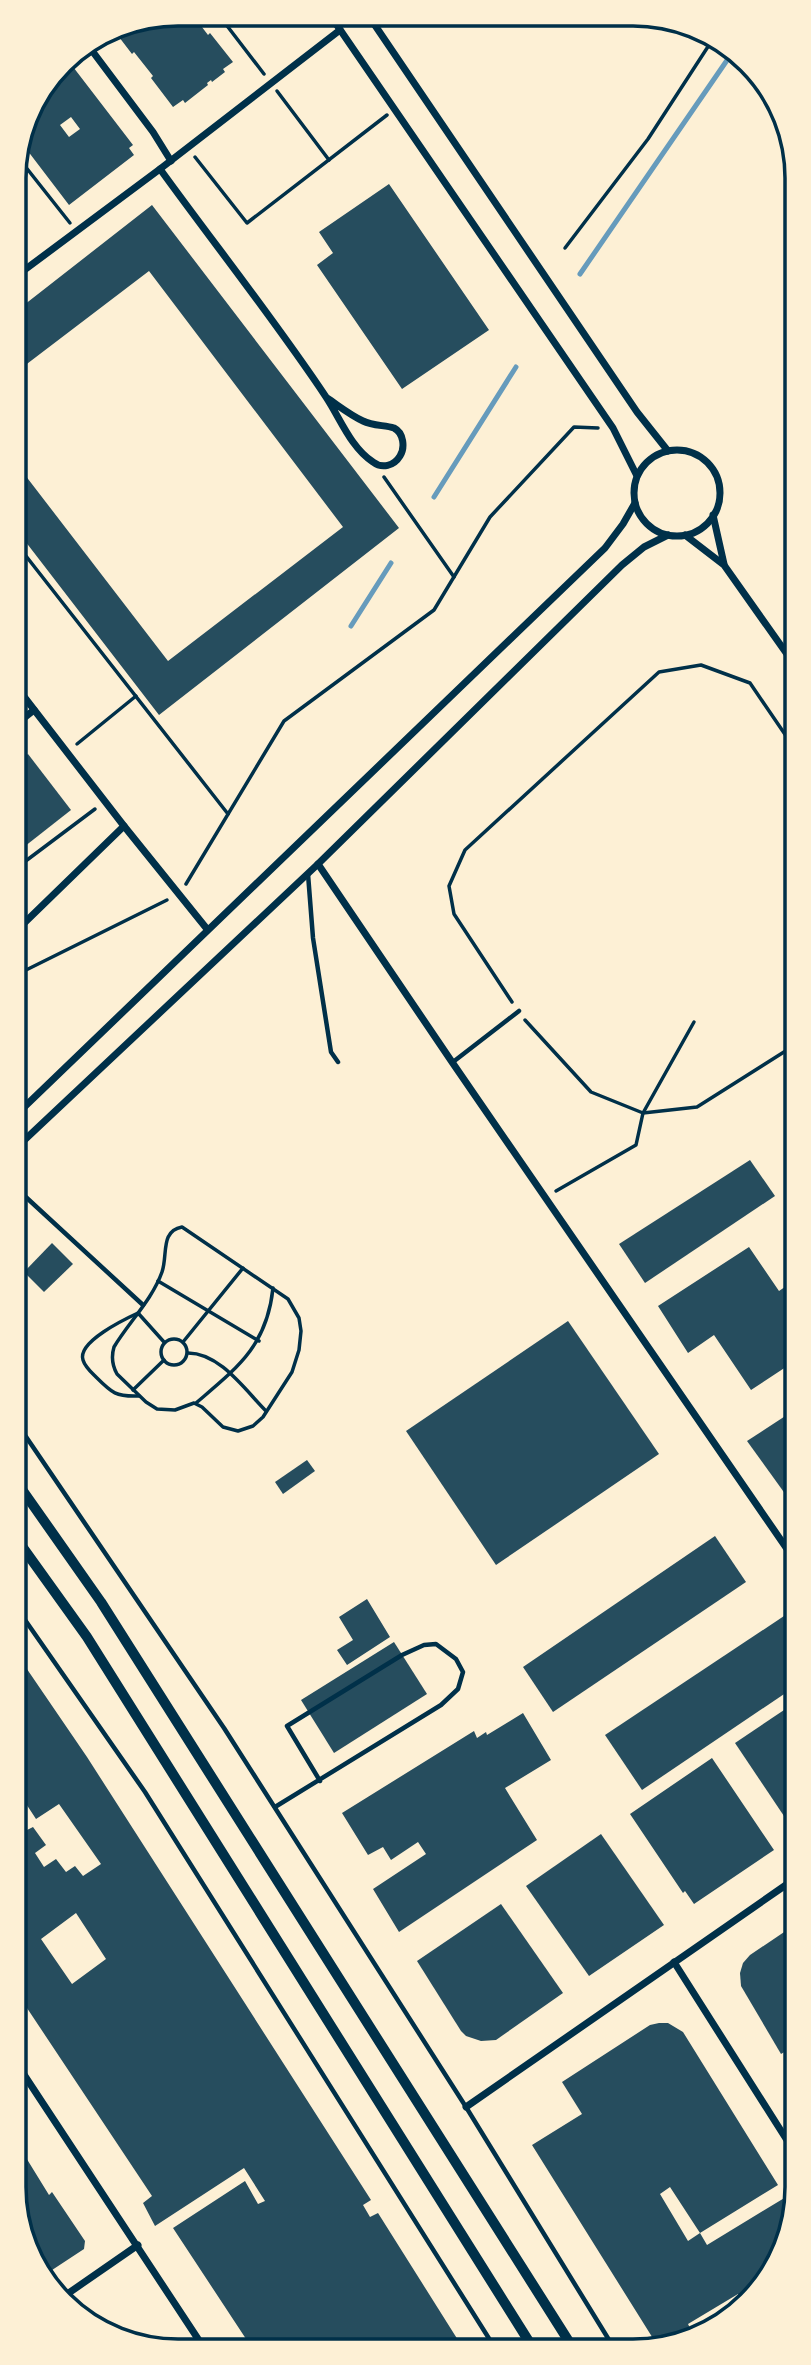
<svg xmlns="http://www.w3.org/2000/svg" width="811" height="2365" viewBox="0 0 811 2365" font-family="'Space Grotesk',sans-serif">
	<rect width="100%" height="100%" fill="#fdf0d5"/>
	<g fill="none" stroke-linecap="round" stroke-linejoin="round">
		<g stroke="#669bbc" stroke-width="5">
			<polyline points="580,274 732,53"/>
			<polyline points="434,497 516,367"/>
			<polyline points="351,626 391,563"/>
		</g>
	</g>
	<g fill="#264d5e" fill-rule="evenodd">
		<polygon points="178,14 192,14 208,35 210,33 233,62 223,69 225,72 212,82 211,80 207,83 208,85 185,103 183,100 173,107 151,78 153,76 134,52 132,54 119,37 122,35 119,32 117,34 112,28"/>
		<path d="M 67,59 L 133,145 L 129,148 L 134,155 L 69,205 L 21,142 L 31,105 L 38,96 L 40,98 L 50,90 L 46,85 ZM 71,117 L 80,129 L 69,137 L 60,125 Z"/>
		<polygon points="389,184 489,330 402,389 317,265 333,253 319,232"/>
		<polygon points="152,205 399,528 159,715 15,528 15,462 168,661 343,527 149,271 15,373 15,312"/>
		<polygon points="28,754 71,810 15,854 15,764"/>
		<polygon points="750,1160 775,1196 645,1283 619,1244"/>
		<polygon points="52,1243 73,1264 44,1292 24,1272"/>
		<polygon points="749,1247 779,1291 795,1280 795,1361 751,1390 714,1335 688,1353 658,1306"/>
		<polygon points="568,1321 659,1454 496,1565 406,1431"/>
		<polygon points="796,1409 796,1509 747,1441"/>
		<polygon points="307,1460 315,1471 283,1494 275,1482"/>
		<polygon points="715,1536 746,1582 553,1712 523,1667"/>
		<polygon points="367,1599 390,1637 347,1665 337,1650 353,1640 339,1617"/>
		<polygon points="784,1616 796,1633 796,1686 642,1790 605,1735"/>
		<polygon points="394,1642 427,1694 334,1753 301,1700"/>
		<path d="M 16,1653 L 87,1757 L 371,2200 L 363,2205 L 370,2217 L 378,2213 L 463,2348 L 252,2348 L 173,2228 L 245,2181 L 258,2204 L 265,2201 L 244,2168 L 155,2226 L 143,2203 L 152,2196 L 17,1993 L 17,1826 L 21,1833 L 33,1827 L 46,1845 L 35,1853 L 44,1867 L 56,1859 L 66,1872 L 75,1866 L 83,1876 L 101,1864 L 59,1804 L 36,1819 L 17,1790 L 17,1764 L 27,1757 L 19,1743 L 17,1745 ZM 76,1913 L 106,1959 L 72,1984 L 41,1939 Z"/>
		<polygon points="796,1702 796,1834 735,1743"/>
		<polygon points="523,1713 551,1760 505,1788 537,1840 399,1932 373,1889 426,1854 418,1842 391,1860 383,1847 368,1855 342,1813 474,1731 477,1738 486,1732 487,1735"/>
		<polygon points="712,1758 774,1850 694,1904 685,1891 683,1893 630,1814"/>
		<polygon points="601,1834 664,1925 589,1976 526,1886"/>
		<polygon points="501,1904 563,1993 496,2040 481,2041 466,2036 461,2031 417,1961"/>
		<polygon points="796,1924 796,2045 781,2054 741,1986 740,1973 743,1963 750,1955"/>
		<path d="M 659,2023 L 668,2023 L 683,2032 L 778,2185 L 700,2233 L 707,2245 L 786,2197 L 792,2208 L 757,2295 L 743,2303 L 738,2294 L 688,2324 L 692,2332 L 665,2348 L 659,2348 L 532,2145 L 582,2114 L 562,2082 L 650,2025 ZM 670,2187 L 700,2233 L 688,2241 L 660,2194 Z"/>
		<polygon points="17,2143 49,2195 52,2192 85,2241 84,2249 46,2274 17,2219"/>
	</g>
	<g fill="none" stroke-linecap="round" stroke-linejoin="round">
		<g stroke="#003049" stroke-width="3.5">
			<polyline points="218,14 264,74"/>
			<polyline points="277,91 329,160"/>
			<polyline points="17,156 70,223"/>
			<polyline points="195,157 247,223 387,115"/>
			<polyline points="565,248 648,139 711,42"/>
			<polyline points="384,477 454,577"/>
			<polyline points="15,542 228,814"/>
			<polyline points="77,744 136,696"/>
			<polyline points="15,869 95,809"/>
			<polyline points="186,884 284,721 434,610 490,517 574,427 598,428"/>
			<polyline points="16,975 167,900"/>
			<polyline points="512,1002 454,914 449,886 465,850 659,672 701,665 750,683 795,749"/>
			<polyline points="525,1020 591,1092 643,1113 697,1107 795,1045"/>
			<polyline points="556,1191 636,1145 643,1113 694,1022"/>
			<path d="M 182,1227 L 288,1299 L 299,1318 L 301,1331 L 299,1350 L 292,1372 L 263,1417 L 253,1426 L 238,1431 L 223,1427 L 202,1407 L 194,1403 L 175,1410 L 157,1409 L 146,1402 L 117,1374 C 112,1365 111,1357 114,1347 C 129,1322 152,1300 162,1272 C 168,1255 160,1231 182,1227 Z"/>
			<polyline points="158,1281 259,1341"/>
			<circle cx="174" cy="1352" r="13"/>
			<polyline points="183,1342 243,1268"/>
			<path d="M 188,1353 C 220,1353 245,1390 266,1411"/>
			<polyline points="133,1390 164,1360"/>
			<path d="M 139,1396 C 116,1397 112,1393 96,1377 C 92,1373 85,1367 83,1360 C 77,1342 125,1319 138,1313 L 164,1342"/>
			<path d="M 196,1403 C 237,1368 267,1346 273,1288"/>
		</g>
		<g stroke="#003049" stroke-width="4.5">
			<polyline points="308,874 313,938 331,1052 338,1062"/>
			<polyline points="453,1062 519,1011"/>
			<polyline points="16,1188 143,1305"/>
			<polyline points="16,1422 224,1728 466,2107 614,2348"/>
			<polyline points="16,1607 145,1792 495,2348"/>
			<polyline points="275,1807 441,1705 458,1689 463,1672 456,1659 436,1644 424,1645 402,1655 287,1726 320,1781"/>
		</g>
		<g stroke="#003049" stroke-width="7">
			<polyline points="330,15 613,428 637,476"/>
			<polyline points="368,15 637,412 668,451"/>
			<polyline points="87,44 153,132 171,161"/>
			<path d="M 160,169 C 215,245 274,319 326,397 C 340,418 351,448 373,462 C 382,469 394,466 400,456 C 405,448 404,433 394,428 C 385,425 373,426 363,421 C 350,415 339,406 327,398"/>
			<polyline points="15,277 160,169 340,30"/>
			<circle cx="677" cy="493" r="43"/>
			<polyline points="713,515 724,564"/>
			<polyline points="685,535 724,565 794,664"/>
			<polyline points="15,685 124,826 207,929"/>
			<polyline points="15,725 34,710"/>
			<polyline points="318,864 452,1062 796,1562"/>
			<polyline points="15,932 124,826"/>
			<polyline points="16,1115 605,548 623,524 635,503"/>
			<polyline points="16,1148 318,864 622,565 644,547 668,535"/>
			<polyline points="674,1962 797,2156"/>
			<polyline points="17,2064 204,2348"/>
			<polyline points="466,2107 796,1878"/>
			<polyline points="60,2299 138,2245"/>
		</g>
		<g stroke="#003049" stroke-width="10">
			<polyline points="16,1481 101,1602 573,2348"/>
			<polyline points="16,1538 87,1637 533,2348"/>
		</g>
	</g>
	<path d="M0 0H811V2365H0ZM178 26H633A152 152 0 0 1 785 178V2187A152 152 0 0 1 633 2339H178A152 152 0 0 1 26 2187V178A152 152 0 0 1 178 26Z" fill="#fdf0d5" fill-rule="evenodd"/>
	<path fill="none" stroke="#003049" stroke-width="3.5" d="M178 26H633A152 152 0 0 1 785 178V2187A152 152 0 0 1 633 2339H178A152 152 0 0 1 26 2187V178A152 152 0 0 1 178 26Z"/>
</svg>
